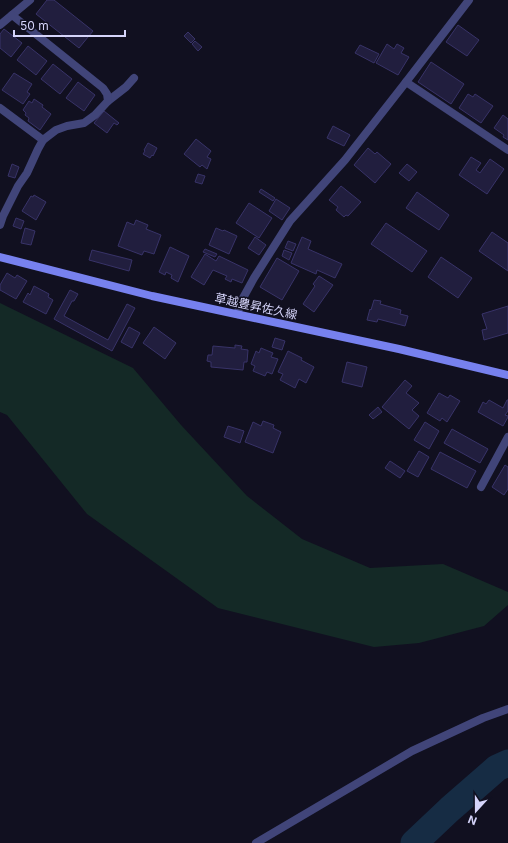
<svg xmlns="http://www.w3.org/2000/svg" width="508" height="843" viewBox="0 0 508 843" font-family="Inter,'Noto Sans JP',sans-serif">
	<rect width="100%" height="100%" fill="#111020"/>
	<polygon fill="#142926" points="0,303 133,368 181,425 247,496 302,539 370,568 443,564 508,592 508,605 484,626 419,643 374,647 218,608 87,514 7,415 0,412"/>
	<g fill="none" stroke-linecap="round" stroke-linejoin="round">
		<polyline stroke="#162c44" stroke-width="27" points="414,843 450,809 497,768 508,763"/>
	</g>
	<g fill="#211e3e" stroke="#383368">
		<polygon points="47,0 54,0 93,31 79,48 36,14"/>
		<polygon points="458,25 479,40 467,56 446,42"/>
		<polygon points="4,29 22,43 11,57 0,48 0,34"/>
		<polygon points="188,32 195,39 191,43 184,36"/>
		<polygon points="195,41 202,47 198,51 192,44"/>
		<polygon points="387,44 394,49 397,44 404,48 401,53 409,57 398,75 376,63"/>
		<polygon points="360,45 379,54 374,63 355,53"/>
		<polygon points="28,46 47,61 36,75 17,60"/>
		<polygon points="431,62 464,84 451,104 418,82"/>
		<polygon points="53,64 72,79 60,94 41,79"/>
		<polygon points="14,73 32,84 27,92 30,94 23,104 2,90"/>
		<polygon points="78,82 95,95 84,111 66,98"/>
		<polygon points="468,94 473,97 475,94 493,106 481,123 459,108"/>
		<polygon points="34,99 43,105 42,107 51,114 40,130 28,121 29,118 25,115 26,113 23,110 29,101 32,103"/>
		<polygon points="104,111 119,123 117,125 114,123 107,133 94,123"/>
		<polygon points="503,115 508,119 508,140 503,137 504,135 494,128"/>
		<polygon points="333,126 350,135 344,146 327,138"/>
		<polygon points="196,139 211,151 207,157 211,159 207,169 202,165 200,167 184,154"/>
		<polygon points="148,143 157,148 153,156 152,155 150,158 143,154 145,151 144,150"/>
		<polygon points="368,148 375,154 377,152 391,164 375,183 354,165"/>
		<polygon points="471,157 481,163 476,170 480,173 490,159 504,169 487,194 459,175"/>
		<polygon points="12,164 19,167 15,178 8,176"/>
		<polygon points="407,164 417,172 409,181 399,173"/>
		<polygon points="198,174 205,176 202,184 195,182"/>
		<polygon points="341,186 361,202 348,216 346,215 344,217 336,210 338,207 329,200"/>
		<polygon points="261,189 275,198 273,201 259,192"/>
		<polygon points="417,192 449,215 439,230 406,208"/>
		<polygon points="34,195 46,202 36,220 22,211 31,196 33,197"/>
		<polygon points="276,199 290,208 282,220 269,211"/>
		<polygon points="249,203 272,218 259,238 236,223"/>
		<polygon points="16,218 24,221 21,229 13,226"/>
		<polygon points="136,220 148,225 146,229 161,235 154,254 144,251 142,255 118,246 127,222 134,225"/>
		<polygon points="386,223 427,251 412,272 371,244"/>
		<polygon points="25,228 35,231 31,245 21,243"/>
		<polygon points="216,228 223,231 224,230 237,236 229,254 209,245"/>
		<polygon points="492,232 508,243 508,271 479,251"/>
		<polygon points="255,237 266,245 259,255 248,248"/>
		<polygon points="302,237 311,241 308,249 342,264 335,278 317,270 316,274 291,263"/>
		<polygon points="288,241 296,244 293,251 285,248"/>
		<polygon points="170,247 189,256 178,282 171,278 172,275 166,272 165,275 159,272"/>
		<polygon points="205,249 217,254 215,257 203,252"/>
		<polygon points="92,250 132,260 129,271 89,260"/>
		<polygon points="284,250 292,253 289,260 282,256"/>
		<polygon points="205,254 216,261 219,256 248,270 242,283 232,279 231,282 225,279 227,276 213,270 204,285 191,277"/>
		<polygon points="441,257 472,278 458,298 428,277"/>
		<polygon points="277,258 299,271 282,300 260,287"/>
		<polygon points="7,273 15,278 17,275 27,281 16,299 0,290 0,285"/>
		<polygon points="319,276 333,285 314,312 303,304 315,286 313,284"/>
		<polygon points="34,286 49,294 48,297 53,300 46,314 23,302 28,293 30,295"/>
		<polygon points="70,290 78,294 74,301 72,301 64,316 108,340 127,304 135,308 112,351 54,319"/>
		<polygon points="374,300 381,301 380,304 401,310 400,314 408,316 405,326 378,319 377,322 367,320 370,309 371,310"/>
		<polygon points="508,306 508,333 484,340 482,330 487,329 482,314"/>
		<polygon points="129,327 140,333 132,348 121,342"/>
		<polygon points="154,327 176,343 165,359 143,343"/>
		<polygon points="275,338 285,341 282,350 272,347"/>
		<polygon points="235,345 242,346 241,349 248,350 247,362 244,362 243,370 211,367 211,362 207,361 208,355 212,355 213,346 235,348"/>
		<polygon points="261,348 273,353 271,357 278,359 272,374 267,372 265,376 253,371 255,366 251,364 256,351 259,353"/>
		<polygon points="288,351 302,358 301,360 314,367 306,383 299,379 295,388 280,380 283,374 278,372"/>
		<polygon points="347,362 367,367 362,387 342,382"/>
		<polygon points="405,380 412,386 406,393 419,403 412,410 419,416 409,429 382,407"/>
		<polygon points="439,393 448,398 450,395 460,401 447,422 442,418 440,421 427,413"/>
		<polygon points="489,400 503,408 507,400 508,400 508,411 505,415 508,416 508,417 503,426 478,412 483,402 486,404"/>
		<polygon points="378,407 382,412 373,419 369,415"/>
		<polygon points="263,421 274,425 273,428 281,432 273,453 245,442 253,422 261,426"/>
		<polygon points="425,422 439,431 429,449 414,440"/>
		<polygon points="228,426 244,431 240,443 224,437"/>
		<polygon points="452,429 488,449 480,463 444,443"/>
		<polygon points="419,451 429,457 418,477 407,471"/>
		<polygon points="440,452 476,471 467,488 431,469"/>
		<polygon points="390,461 405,471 400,478 385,468"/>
		<polygon points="505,465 508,467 508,489 504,495 492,487"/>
	</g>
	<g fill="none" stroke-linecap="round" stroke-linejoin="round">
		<g stroke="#414579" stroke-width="8">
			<polyline points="0,25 30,0"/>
			<polyline points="406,82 508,150"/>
			<polyline points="108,101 126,87 134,78"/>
			<polyline points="0,108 43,140"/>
			<polyline points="0,225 3,216 18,186 27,173 38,149 43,140 56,130 67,126 84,123 95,115 108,101 107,94 103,88 12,15"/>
			<polyline points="237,314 243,298 254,278 290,221 345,160 406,82 469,0"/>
			<polyline points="481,487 508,437"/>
			<polyline points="256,843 412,751 483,718 508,709"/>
		</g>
		<polyline stroke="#7781ee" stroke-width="8" points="0,257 152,296 399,349 508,375"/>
	</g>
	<g text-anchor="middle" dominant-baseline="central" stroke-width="3" stroke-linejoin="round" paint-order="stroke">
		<g font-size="12" fill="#d5d4fa" stroke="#111020">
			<text transform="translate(256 306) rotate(12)">草越豊昇佐久線</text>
		</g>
	</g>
	<g transform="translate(476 811) rotate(201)" stroke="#111020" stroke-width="3" paint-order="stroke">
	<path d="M0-3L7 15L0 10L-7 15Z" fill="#d5d4fa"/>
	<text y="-6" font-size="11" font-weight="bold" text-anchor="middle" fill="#d5d4fa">N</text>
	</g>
	<path d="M14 30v6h111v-6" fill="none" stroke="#d5d4fa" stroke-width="2"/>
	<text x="20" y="30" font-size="12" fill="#d5d4fa" stroke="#111020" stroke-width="3" paint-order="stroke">50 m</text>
</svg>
